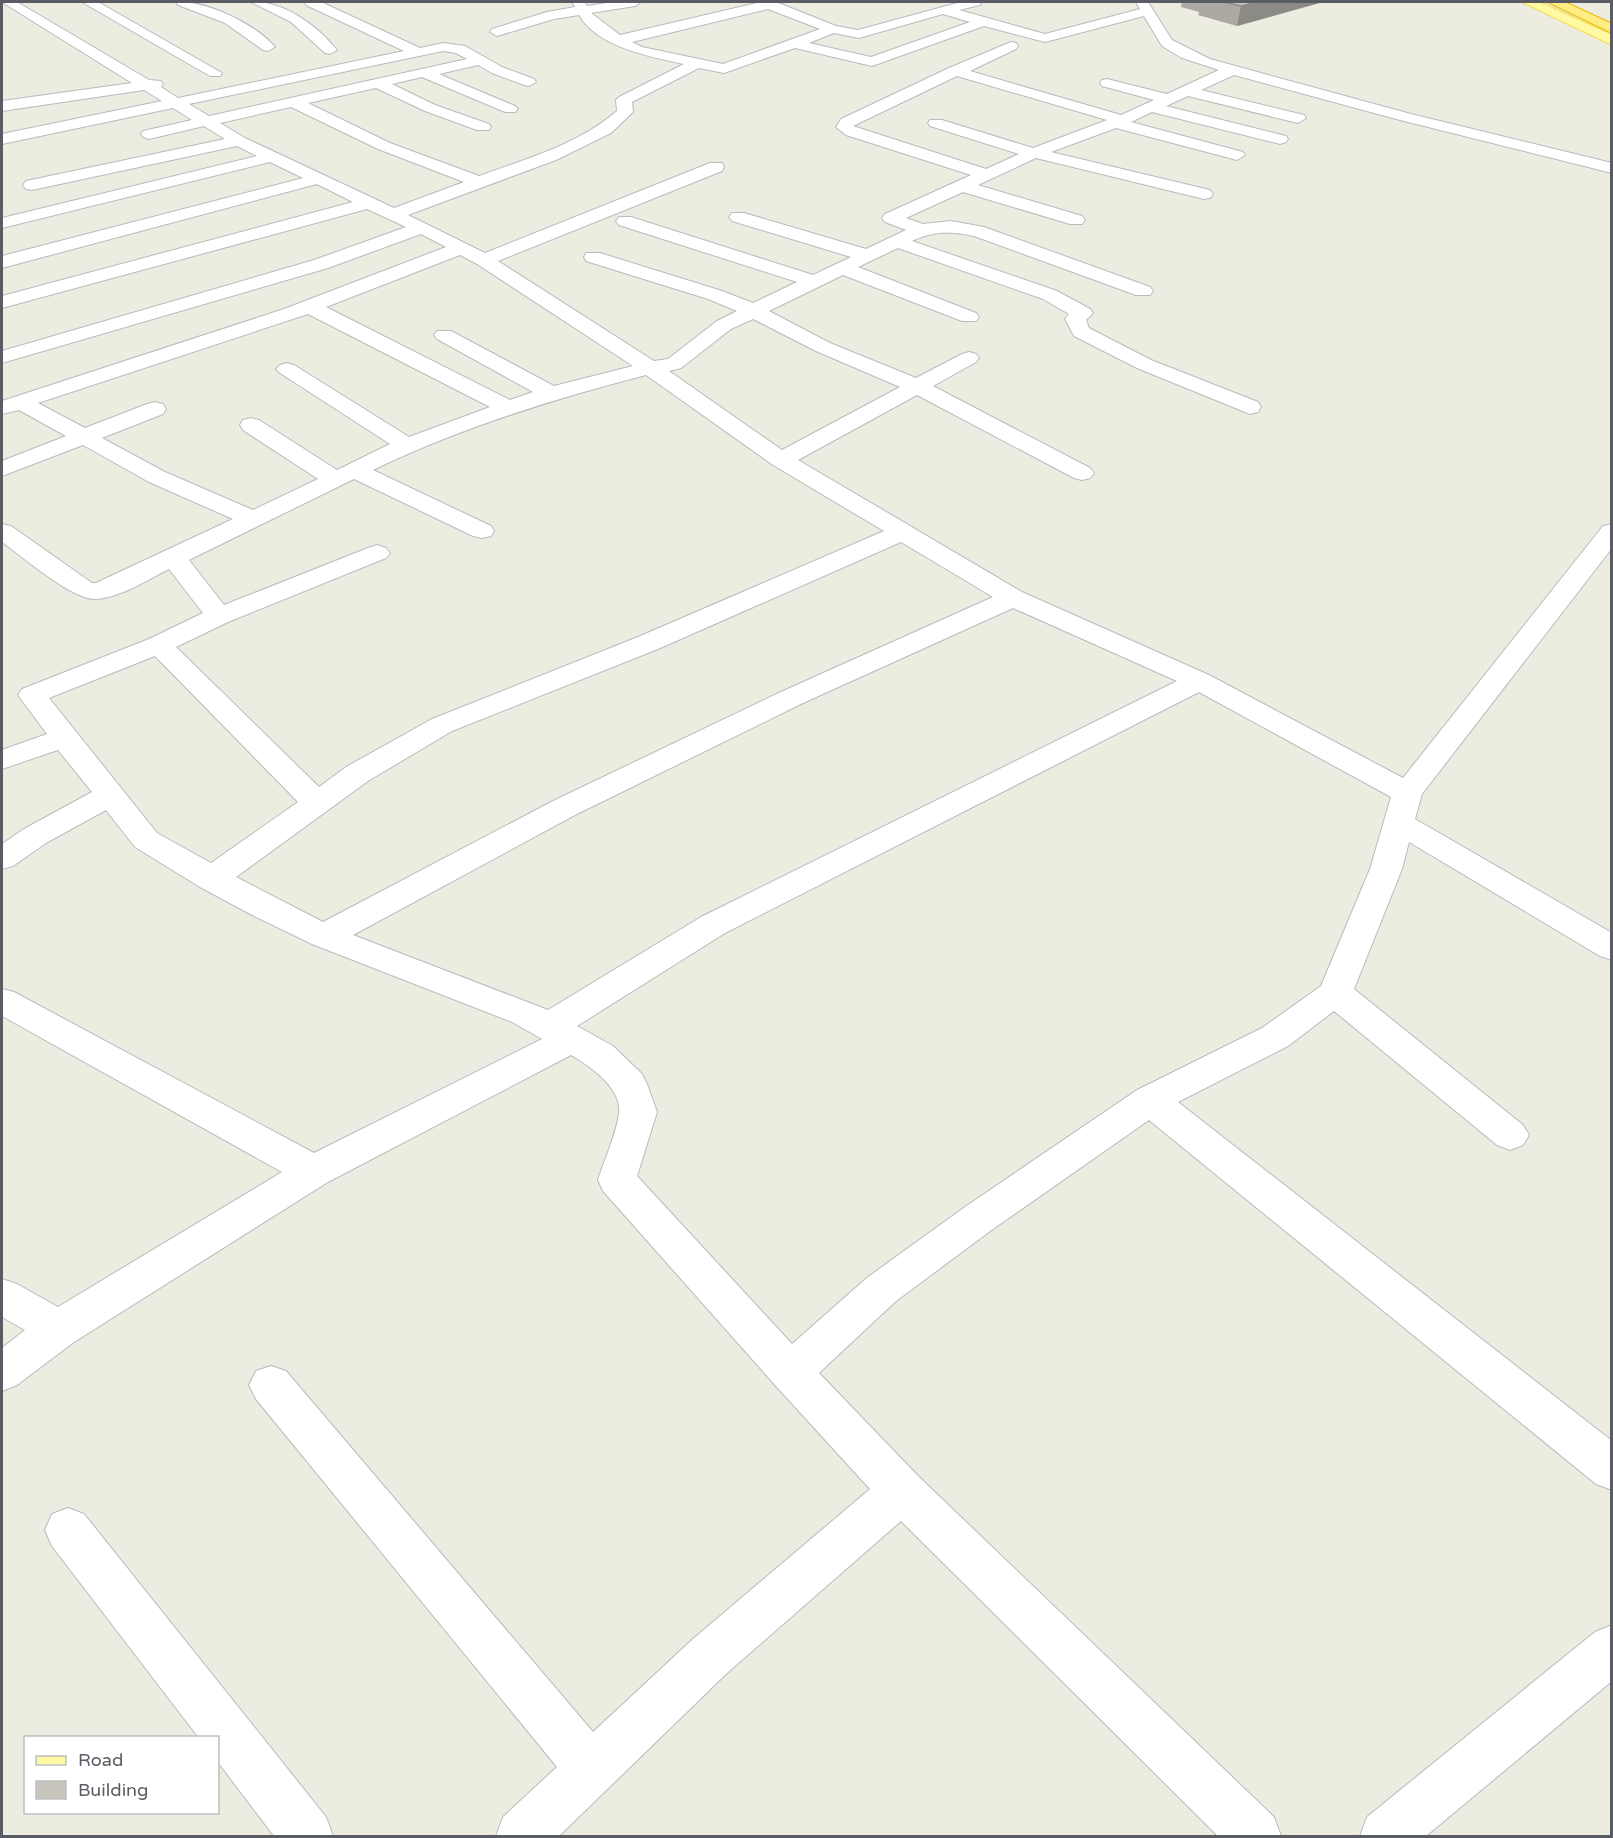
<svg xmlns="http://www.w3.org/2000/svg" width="1613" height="1838" viewBox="0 0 1613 1838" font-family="'Varela Round',sans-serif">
	<rect width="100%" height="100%" fill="#edece0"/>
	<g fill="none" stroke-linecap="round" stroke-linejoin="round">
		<defs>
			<g id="street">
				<path d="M 2,2 L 17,2 L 149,80 L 161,81 L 163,84 L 161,87 L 178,98 L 404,51 L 306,5 L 305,2 L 321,2 L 420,48 L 443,43 L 465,46 L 502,67 L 534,79 L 536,82 L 529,86 L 524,85 L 492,73 L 478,65 L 439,74 L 515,106 L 518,109 L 515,112 L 505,112 L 422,77 L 392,84 L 435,105 L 489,124 L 491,127 L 489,130 L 477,130 L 425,111 L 376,88 L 308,103 L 390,143 L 479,176 C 526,159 579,144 617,111 L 616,100 L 619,97 L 684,64 C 651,57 597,47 579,15 L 554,19 L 497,36 L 490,32 L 492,29 L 547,12 L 575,7 L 572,2 L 584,2 L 587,6 L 613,2 L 641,2 L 635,6 L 591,13 L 620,35 L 757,3 L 757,2 L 776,2 L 836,26 L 858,30 L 961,2 L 981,2 L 980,5 L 959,10 L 1045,34 L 1140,9 L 1136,2 L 1148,2 L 1172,40 L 1210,59 L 1411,114 L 1612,163 L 1612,173 L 1400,120 L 1234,75 L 1201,90 L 1304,115 L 1306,118 L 1298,123 L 1188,96 L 1166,106 L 1286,136 L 1288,139 L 1286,142 L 1280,144 L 1152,112 L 1131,122 L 1243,152 L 1245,155 L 1237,160 L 1116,128 L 1051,152 L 1210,190 L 1213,194 L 1210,198 L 1204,199 L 1036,158 L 978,185 L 1082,216 L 1085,220 L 1082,224 L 1070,224 L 963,192 L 906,218 L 923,224 L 951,221 L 984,227 L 1150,287 L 1153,291 L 1150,295 L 1136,295 L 974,236 C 951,231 933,231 912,241 L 1057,291 L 1090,309 L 1093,313 L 1086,320 L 1089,328 L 1151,360 L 1258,402 L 1261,407 L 1258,412 L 1250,414 L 1137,368 L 1074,336 L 1065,319 L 1069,314 L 1043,299 L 898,248 L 858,267 L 976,313 L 979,317 L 976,321 L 962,321 L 843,275 L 769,311 L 830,343 L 916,378 L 962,354 L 969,352 L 976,354 L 979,358 L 976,362 L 933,386 L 1090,468 L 1094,473 L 1090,478 L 1082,480 L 1074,478 L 917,395 L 798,460 L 1022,592 L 1209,675 L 1403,778 L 1603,526 L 1612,524 L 1612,548 L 1422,794 L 1415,819 L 1612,933 L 1612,960 L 1600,956 L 1409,842 L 1402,869 L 1354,989 L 1523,1125 L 1529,1135 L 1523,1145 L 1510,1150 L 1497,1145 L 1334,1011 L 1288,1046 L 1178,1102 L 1612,1441 L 1612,1490 L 1596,1484 L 1149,1120 L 993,1229 L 896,1301 L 819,1373 L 918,1476 L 1274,1817 L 1281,1836 L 1218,1836 L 901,1521 L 727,1673 L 559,1836 L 496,1836 L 503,1817 L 557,1767 L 256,1399 L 249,1385 L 256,1371 L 271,1366 L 286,1371 L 593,1732 L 693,1639 L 870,1489 L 775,1385 L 603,1191 L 598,1180 C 604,1161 617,1132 619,1113 C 622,1088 590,1066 571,1055 L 328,1182 L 74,1342 L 17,1385 L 2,1391 L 2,1348 L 25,1330 L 2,1317 L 2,1279 L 17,1284 L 58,1307 L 282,1172 L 2,1016 L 2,989 L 14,992 L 314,1153 L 542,1039 L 512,1022 L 312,944 L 252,915 L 200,887 L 135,847 L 106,810 L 46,843 L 13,866 L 2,869 L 2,844 L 24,829 L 92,792 L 58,750 L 2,769 L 2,750 L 47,734 L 18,695 L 22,689 L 149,639 L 203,613 L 169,569 C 147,580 122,597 96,599 C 72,600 23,557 2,542 L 2,524 L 11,526 L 92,583 L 96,583 L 233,519 L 149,482 L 83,445 L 2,476 L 2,461 L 66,436 L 19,410 L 2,414 L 2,401 L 284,309 L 446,247 L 421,234 L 328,268 L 2,363 L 2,351 L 314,260 L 406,227 L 367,209 L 2,308 L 2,296 L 353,202 L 317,184 L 2,268 L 2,256 L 303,178 L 270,162 L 2,228 L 2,218 L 257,156 L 237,146 L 32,190 L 26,189 L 23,185 L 26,181 L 225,139 L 204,126 L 149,139 L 143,137 L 141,134 L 143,131 L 192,120 L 173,108 L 2,144 L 2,134 L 162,101 L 144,90 L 2,111 L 2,101 L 132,83 ZM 768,9 L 820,29 L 723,64 L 642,47 L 632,42 ZM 943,14 L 970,22 L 871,57 L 809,43 L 834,33 L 859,38 ZM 1144,16 L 1162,46 L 1182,58 L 1219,70 L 1167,94 L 1107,79 L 1102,80 L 1100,83 L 1102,86 L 1154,100 L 1121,115 L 970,71 L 1016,49 L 1018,46 L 1016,43 L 1011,42 L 949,68 L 841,119 L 836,127 L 846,135 L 971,175 L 885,214 L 882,218 L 885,222 L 906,230 L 866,249 L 744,213 L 732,213 L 729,217 L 732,221 L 851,257 L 813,275 L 631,217 L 619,217 L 616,221 L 619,225 L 797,282 L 753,303 L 722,291 L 600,253 L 586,253 L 584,257 L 586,261 L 708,299 L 737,311 L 717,321 L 668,359 L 654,361 L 498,261 L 722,171 L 724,167 L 722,163 L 710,163 L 485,253 L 408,215 L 556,160 L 611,133 L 633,112 L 632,102 L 699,68 L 724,73 L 795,48 L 872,66 L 984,26 L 1045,42 ZM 443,51 L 456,53 L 467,59 L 209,116 L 189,104 ZM 957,76 L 1107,120 L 1033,148 L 942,120 L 930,120 L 928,123 L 930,126 L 1019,154 L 986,169 L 853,126 ZM 291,107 L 378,149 L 464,182 L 394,208 L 245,138 L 220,123 ZM 460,255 L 477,264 L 633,366 L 554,386 L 451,331 L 437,331 L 434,335 L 437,339 L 533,392 L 510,400 L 326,307 ZM 308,314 L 490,407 L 409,437 L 294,365 L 287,363 L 280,365 L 276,369 L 280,373 L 390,444 L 337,470 L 259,420 L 251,418 L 243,420 L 240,425 L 243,430 L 318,479 L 253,510 L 165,472 L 102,438 L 163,414 L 166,409 L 163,404 L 155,402 L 147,404 L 85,428 L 38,403 ZM 753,319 L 816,351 L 900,387 L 782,450 L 669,371 L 681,368 L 731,329 ZM 646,375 L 773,465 L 884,531 L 638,637 L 432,719 L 346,767 L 319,787 L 176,647 L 228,622 L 386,558 L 390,553 L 386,548 L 377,545 L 368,548 L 224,605 L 189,560 L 354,479 L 473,536 L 482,538 L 491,536 L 494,531 L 491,526 L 373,470 C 460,428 553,399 646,375 ZM 901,542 L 993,597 L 783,691 L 553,801 L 323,922 L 236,877 L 368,781 L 452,731 L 658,649 ZM 1013,608 L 1177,681 L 701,917 L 548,1010 L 353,935 L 575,815 L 803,703 ZM 155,656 L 298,802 L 211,863 L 157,833 L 49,698 ZM 1199,692 L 1391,797 L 1370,869 L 1321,986 L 1262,1028 L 1137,1090 L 965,1207 L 868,1277 L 792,1344 L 637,1176 L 657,1112 L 647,1084 L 642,1074 L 613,1046 L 577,1026 L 725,933 Z"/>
				<polygon points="82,2 98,2 222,73 220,76 210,76"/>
				<path d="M 176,2 C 205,0 256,24 275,47 L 268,51 L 263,50 L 225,23 L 178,5 Z"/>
				<path d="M 251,2 C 283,0 318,26 337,50 L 330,54 L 325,53 L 291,22 Z"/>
				<polygon points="68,1508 84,1514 326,1817 333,1836 274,1836 218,1762 218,1738 199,1738 52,1546 45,1530 52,1514"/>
				<polygon points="1612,1625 1612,1681 1426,1836 1360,1836 1367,1817 1595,1632"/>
			</g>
			<polygon id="primary" points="1522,2 1539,2 1612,35 1612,45"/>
			<polygon id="highway" points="1548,2 1565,2 1612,24 1612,33"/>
		</defs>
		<use href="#street" stroke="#b8bac0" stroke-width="2"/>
		<use href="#primary" stroke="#f9da4d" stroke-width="2"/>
		<use href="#highway" stroke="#edbb00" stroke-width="2"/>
		<use href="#street" fill="#fff" fill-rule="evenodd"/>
		<use href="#primary" fill="#fff9a3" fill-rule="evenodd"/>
		<use href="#highway" fill="#ffec85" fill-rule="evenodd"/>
	</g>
	<polygon fill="#aca9a3" points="1182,2 1323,2 1237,26 1198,15 1199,12 1181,7"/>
	<polygon fill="#8c8a84" points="1257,2 1323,2 1237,26 1241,6"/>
	<polygon fill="#c8c5bd" stroke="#8c8a84" stroke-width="1.5" points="1224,2 1257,2 1241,6"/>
	<rect width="1613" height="1838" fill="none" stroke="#595c62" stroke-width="6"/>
	<rect x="24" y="1736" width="195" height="78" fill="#ffffff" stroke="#bdbec0" stroke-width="1.5"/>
	<rect x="36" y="1756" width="30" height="9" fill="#fff9a3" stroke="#bdbec0" stroke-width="1.5"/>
	<text x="78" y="1766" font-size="18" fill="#595c62">Road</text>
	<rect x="36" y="1781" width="30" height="18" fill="#c8c5bd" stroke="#bdbec0" stroke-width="1.5"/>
	<text x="78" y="1796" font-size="18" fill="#595c62">Building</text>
</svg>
